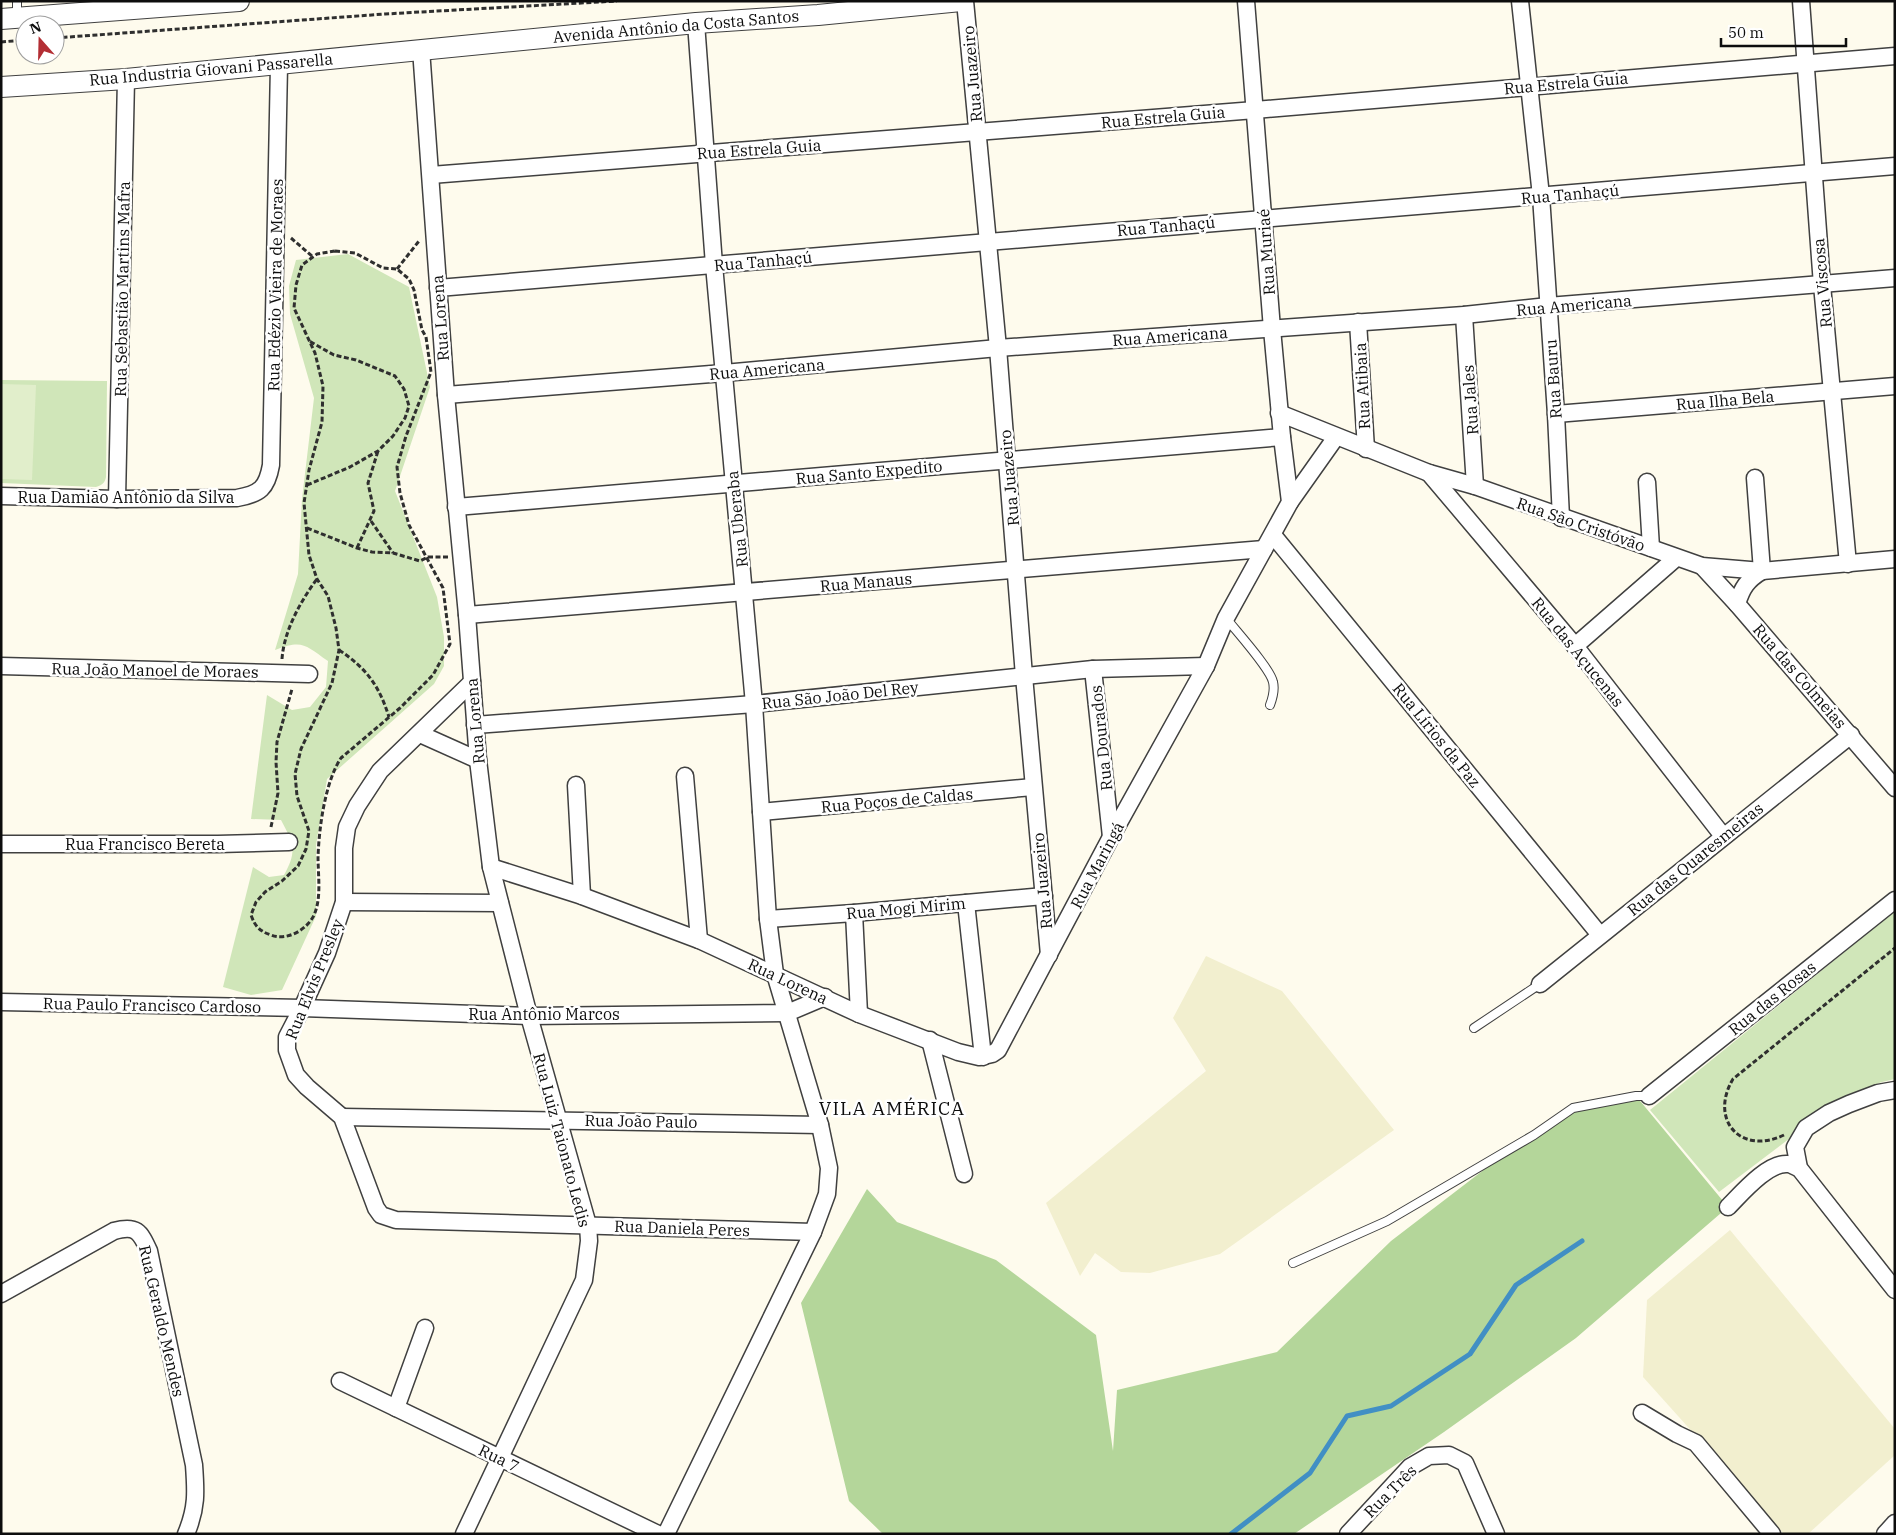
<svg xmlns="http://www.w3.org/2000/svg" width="1896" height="1535" viewBox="0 0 1896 1535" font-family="'IBM Plex Serif',serif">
	<rect width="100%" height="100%" fill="#fefbed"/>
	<g fill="#f2efcf">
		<polygon points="1206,956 1282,991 1394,1130 1220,1254 1150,1273 1121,1272 1095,1253 1080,1276 1046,1203 1206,1071 1173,1018"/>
		<polygon points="1730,1230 1895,1429 1895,1455 1808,1534 1784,1534 1643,1377 1647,1300"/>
	</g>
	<g fill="#d0e6b9">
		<path d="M 348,254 L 409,287 L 430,387 L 395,491 L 437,597 L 444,637 L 444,666 L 434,684 L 327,779 L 316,845 L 316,916 L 282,990 L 251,995 L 223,987 L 253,867 L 269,877 L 284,875 C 298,850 293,843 281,820 L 251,819 L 267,695 L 292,710 L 310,707 L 326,687 L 328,661 C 305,645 303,639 275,650 L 298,574 L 302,499 L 314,398 L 290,314 L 289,286 L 296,260 Z"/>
		<path d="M 1,380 L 107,381 L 106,477 C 105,483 102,485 96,487 L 1,483 Z"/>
		<polygon points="1895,911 1895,1079 1882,1082 1847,1095 1719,1192 1650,1110"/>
	</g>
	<polygon fill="#b4d69a" points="1636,1096 1728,1207 1576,1338 1444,1432 1294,1534 883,1534 849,1501 801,1303 867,1189 897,1222 996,1260 1096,1335 1113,1451 1117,1390 1277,1352 1391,1241 1511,1149 1573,1108"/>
	<polygon fill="#e1eecb" points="1,384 36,385 32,480 1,479"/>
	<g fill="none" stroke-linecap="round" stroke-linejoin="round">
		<polyline stroke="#418fc4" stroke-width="5" points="1231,1534 1310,1473 1347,1416 1391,1406 1470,1354 1516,1285 1582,1241"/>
		<defs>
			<g id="service">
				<polyline points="17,1 17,16"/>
				<path d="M 1226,618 C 1236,631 1270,668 1273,682 C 1275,690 1273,697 1270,705"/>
				<polyline points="1474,1028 1540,984"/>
				<polyline points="1293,1263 1387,1221 1534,1135 1573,1108 1636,1096 1649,1096"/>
			</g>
			<g id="minor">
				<polyline points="965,1 998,348 1024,676 1049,955"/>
				<polyline points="1520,1 1541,196 1556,414 1561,518"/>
				<polyline points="1801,1 1822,285 1848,564"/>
				<polyline points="421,49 446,395 467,615 478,760 491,867 529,1016 588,1225 589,1241 584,1280 464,1534"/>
				<polyline points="431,175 1255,110 1895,56"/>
				<polyline points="438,288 1895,166"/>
				<polyline points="1464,315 1475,486"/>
				<polyline points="1358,322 1366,449"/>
				<polyline points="446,395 724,373 998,348 1464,315 1548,306 1895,278"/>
				<polyline points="1279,413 1429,473 1475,486 1702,566 1762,571 1895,559"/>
				<polyline points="1556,414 1895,386"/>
				<polyline points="1429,473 1575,646 1723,836"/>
				<polyline points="1755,478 1762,571"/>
				<polyline points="1647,482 1651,548"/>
				<path d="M 1,496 L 117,499 L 237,498 C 260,494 267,488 271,465 L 279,65"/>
				<polyline points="117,499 126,79"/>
				<polyline points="1290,502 1336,437"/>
				<polyline points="456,507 1282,437"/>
				<polyline points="1273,535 1600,935"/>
				<polyline points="1702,566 1737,604 1895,788"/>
				<path d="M 1737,604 C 1742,588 1747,580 1762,571"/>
				<polyline points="467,615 1264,549"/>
				<polyline points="1575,646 1676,558"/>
				<polyline points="1,666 309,674"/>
				<polyline points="1093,669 1111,837"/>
				<polyline points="472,682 380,771 357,806 347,827 344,848 344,902 327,953 302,1008 287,1037 287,1050 296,1075 307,1087 342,1117 376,1208 381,1215 396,1220 813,1232"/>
				<polyline points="475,725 754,704 1093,669 1206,666"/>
				<polyline points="420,734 478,760"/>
				<polyline points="685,776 699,940"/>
				<polyline points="576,785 582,896"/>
				<polyline points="761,812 1033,787"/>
				<polyline points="1,844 218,844 289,842"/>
				<polyline points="491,867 582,896 699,940 859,1014 958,1052 979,1057 992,1054 998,1050 1111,837 1206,666 1226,618 1290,502 1282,437 1272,329 1246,1"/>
				<polyline points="344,902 500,903"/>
				<polyline points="966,903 983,1057"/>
				<polyline points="854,913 859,1014"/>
				<polyline points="768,919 854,913 1044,896"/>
				<polyline points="1540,984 1851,735"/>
				<polyline points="1,1002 302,1008 529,1016 787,1013 825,997"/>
				<polyline points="930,1040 964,1174"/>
				<polyline points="1895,1090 1878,1093 1849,1104 1829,1113 1806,1128 1795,1147 1799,1168 1895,1290"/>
				<polyline points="1649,1096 1895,900"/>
				<polyline points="342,1117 820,1125"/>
				<path d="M 1728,1207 C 1741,1194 1768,1162 1788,1164 C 1791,1164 1795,1167 1799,1168"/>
				<path d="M 1,1294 L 114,1231 C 136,1225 140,1231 149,1251 L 194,1465 C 196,1492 197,1508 186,1534"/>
				<polyline points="340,1381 658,1534"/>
				<polyline points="396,1408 425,1328"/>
				<polyline points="1642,1413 1677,1434 1696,1443 1772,1534"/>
				<polyline points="666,1534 813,1232 827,1194 829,1168 820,1125 775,974 768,919 754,704 714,265 696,23"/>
				<polyline points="1348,1534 1410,1467 1429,1456 1449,1455 1465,1463 1496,1534"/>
				<polyline points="1885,1534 1895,1523"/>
			</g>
			<g id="tertiary">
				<polyline points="1,19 239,1"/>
				<polyline points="1,87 126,79 696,23 818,15 961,1"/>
			</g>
		</defs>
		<use href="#service" stroke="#404040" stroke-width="10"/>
		<use href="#minor" stroke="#404040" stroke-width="19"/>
		<use href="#tertiary" stroke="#404040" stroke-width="22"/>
		<g stroke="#2f2f2f" stroke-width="3" stroke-dasharray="5 2.5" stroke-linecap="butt">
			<polyline points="55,38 385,14 617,1"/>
			<polyline points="1,42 25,40"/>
			<polyline points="291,238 313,257"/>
			<path d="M 335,251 L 355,253 L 383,268 L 397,269 L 409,279 L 414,290 L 422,330 L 426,337 L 431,372 L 406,436 L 397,467 L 400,493 L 409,525 L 443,588 L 450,644 L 433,675 L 400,708 L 341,758 C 325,782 319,828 318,857 C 318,876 322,900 313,917 C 305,931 286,941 271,935 C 259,931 255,926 251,915 L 256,902 L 265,892 L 282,881 L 298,866 L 306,849 L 309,831 L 297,796 L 295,774 L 301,749 L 332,683 L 339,650 L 336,628 L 328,596 L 317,579 L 309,555 L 304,503 L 309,470 L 322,422 L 323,386 L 315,353 L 294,308 L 296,285 L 302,265 L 317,254 Z"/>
			<polyline points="397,269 419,241"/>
			<polyline points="307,485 350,467 378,451 393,436 405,418 409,406 404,389 395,376 356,360 334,355 309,341"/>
			<polyline points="371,521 393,553"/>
			<polyline points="307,528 357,548 372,552 393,553 420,561 428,557 448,557"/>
			<polyline points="357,548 374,511 368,483 378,451"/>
			<path d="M 339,650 C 366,668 379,685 389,717"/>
			<path d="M 282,659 C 284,631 300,602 317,579"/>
			<polyline points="271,827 278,793 276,762 277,742 292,689"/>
			<path d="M 1784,1135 C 1740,1156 1709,1119 1733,1079 L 1895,948"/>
		</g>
		<use href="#service" stroke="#fff" stroke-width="8"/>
		<use href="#minor" stroke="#fff" stroke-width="16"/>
		<use href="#tertiary" stroke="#fff" stroke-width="20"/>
	</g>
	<g text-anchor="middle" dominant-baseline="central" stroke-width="5" stroke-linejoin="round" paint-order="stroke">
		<g font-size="16" fill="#0d0d0d" stroke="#fff">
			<text transform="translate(676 26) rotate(-5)">Avenida Antônio da Costa Santos</text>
			<text transform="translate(211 69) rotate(-5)">Rua Industria Giovani Passarella</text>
			<text transform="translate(972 74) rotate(-95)">Rua Juazeiro</text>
			<text transform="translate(1566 83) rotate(-5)">Rua Estrela Guia</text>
			<text transform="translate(1163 117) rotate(-5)">Rua Estrela Guia</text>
			<text transform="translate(759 149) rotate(-4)">Rua Estrela Guia</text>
			<text transform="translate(1570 194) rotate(-5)">Rua Tanhaçú</text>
			<text transform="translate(1166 226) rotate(-5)">Rua Tanhaçú</text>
			<text transform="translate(1266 252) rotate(-94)">Rua Muriaé</text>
			<text transform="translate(763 261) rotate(-5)">Rua Tanhaçú</text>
			<text transform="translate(1822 283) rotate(-95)">Rua Viscosa</text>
			<text transform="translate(275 285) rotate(-89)">Rua Edézio Vieira de Moraes</text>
			<text transform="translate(122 289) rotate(-89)">Rua Sebastião Martins Mafra</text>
			<text transform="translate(1574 305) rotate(-5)">Rua Americana</text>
			<text transform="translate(440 318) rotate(-94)">Rua Lorena</text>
			<text transform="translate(1170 336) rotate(-4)">Rua Americana</text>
			<text transform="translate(767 369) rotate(-5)">Rua Americana</text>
			<text transform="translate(1553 379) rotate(-94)">Rua Bauru</text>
			<text transform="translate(1362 386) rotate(-93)">Rua Atibaia</text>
			<text transform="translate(1470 400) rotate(-94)">Rua Jales</text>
			<text transform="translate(1725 400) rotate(-5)">Rua Ilha Bela</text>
			<text transform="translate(869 472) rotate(-5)">Rua Santo Expedito</text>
			<text transform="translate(1009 478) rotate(-95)">Rua Juazeiro</text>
			<text x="126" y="497">Rua Damião Antônio da Silva</text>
			<text transform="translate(737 519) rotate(-96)">Rua Uberaba</text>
			<text transform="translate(1581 524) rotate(19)">Rua São Cristóvão</text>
			<text transform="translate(866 582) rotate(-5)">Rua Manaus</text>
			<text transform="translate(1578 652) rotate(51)">Rua das Açucenas</text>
			<text transform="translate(155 670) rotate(1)">Rua João Manoel de Moraes</text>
			<text transform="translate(1800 676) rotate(49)">Rua das Colmeias</text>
			<text transform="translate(840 695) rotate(-6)">Rua São João Del Rey</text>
			<text transform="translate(475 721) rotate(-95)">Rua Lorena</text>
			<text transform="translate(1437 735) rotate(51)">Rua Lírios da Paz</text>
			<text transform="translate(1101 738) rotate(-96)">Rua Dourados</text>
			<text transform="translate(897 800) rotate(-5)">Rua Poços de Caldas</text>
			<text x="145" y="844">Rua Francisco Bereta</text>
			<text transform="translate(1695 859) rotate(-39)">Rua das Quaresmeiras</text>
			<text transform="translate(1097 865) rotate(-62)">Rua Maringá</text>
			<text transform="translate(1042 881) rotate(-95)">Rua Juazeiro</text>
			<text transform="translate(906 908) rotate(-5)">Rua Mogi Mirim</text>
			<text transform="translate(314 979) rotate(-68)">Rua Elvis Presley</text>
			<text transform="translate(788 981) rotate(25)">Rua Lorena</text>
			<text transform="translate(1772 998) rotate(-39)">Rua das Rosas</text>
			<text transform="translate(152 1005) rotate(1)">Rua Paulo Francisco Cardoso</text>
			<text x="544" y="1014">Rua Antônio Marcos</text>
			<text transform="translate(641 1121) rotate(1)">Rua João Paulo</text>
			<text transform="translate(562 1140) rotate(75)">Rua Luiz Taionato Ledis</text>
			<text transform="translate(682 1228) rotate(2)">Rua Daniela Peres</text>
			<text transform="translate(162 1321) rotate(77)">Rua Geraldo Mendes</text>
			<text transform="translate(499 1458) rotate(26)">Rua 7</text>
			<text transform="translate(1390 1491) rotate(-45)">Rua Três</text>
		</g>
		<g font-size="19" letter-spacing="1" fill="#0d0d0d" stroke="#fff">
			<text x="892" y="1108">VILA AMÉRICA</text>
		</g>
	</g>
	<rect width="1896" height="1535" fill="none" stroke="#0d0d0d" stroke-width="5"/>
	<g transform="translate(40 40) rotate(340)"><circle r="24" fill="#ffffff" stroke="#9e9e9e"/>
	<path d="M0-4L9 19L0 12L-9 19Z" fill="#b32e34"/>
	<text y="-8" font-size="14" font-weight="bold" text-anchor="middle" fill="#0d0d0d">N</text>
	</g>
	<path d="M1721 38v8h125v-8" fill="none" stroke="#0d0d0d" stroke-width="2.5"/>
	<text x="1728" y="38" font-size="15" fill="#0d0d0d" stroke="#ffffff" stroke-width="4" paint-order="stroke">50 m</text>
</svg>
